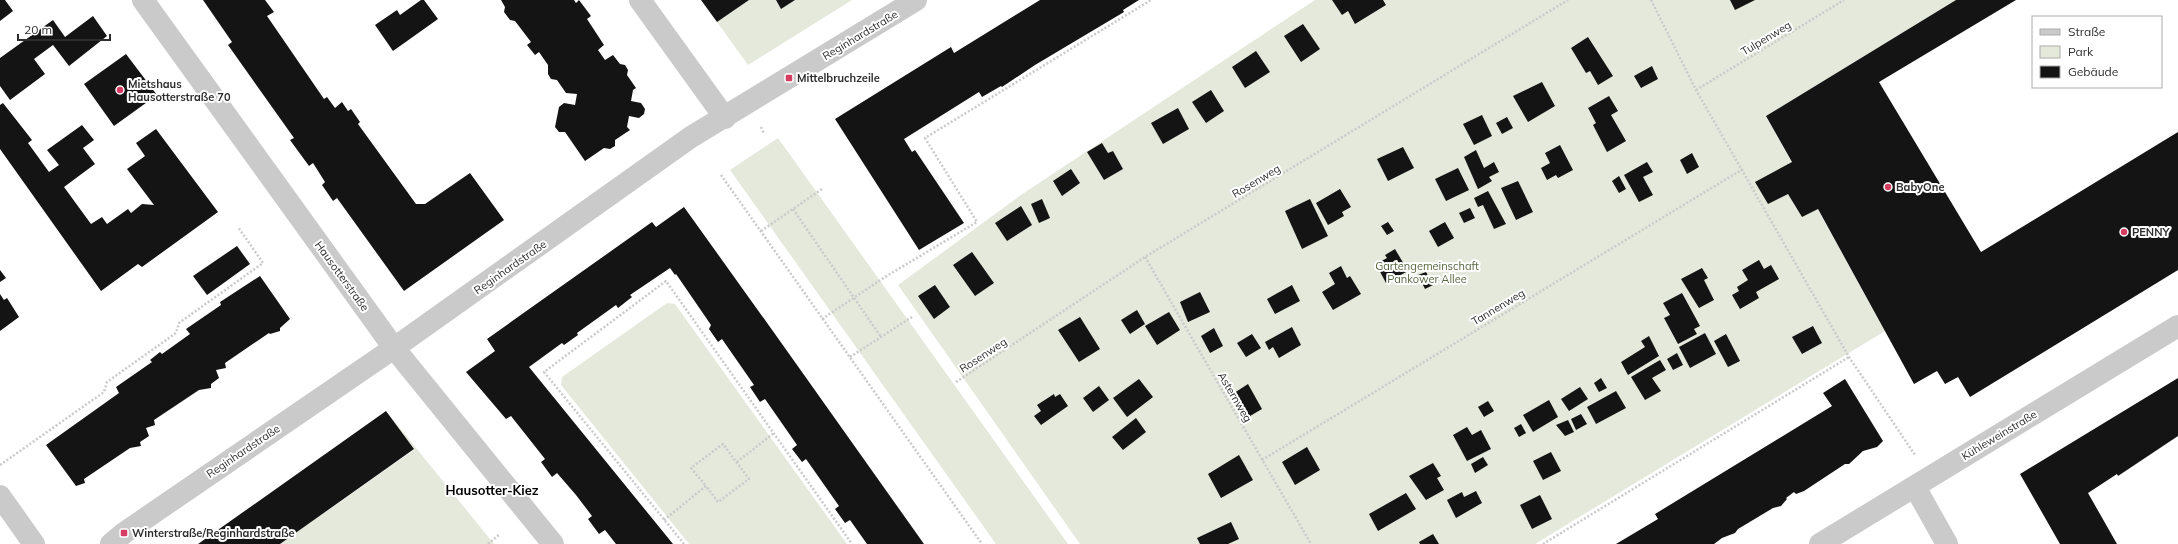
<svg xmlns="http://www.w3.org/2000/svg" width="2178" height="544" viewBox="0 0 2178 544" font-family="Mulish,sans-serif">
	<rect width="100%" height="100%" fill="#fff"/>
	<g fill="#e5e9dc">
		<polygon points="749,0 776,0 781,8 795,0 852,0 748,65 717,22"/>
		<polygon points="1315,0 1956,0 1766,116 1885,331 1535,544 1080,544 898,285 1021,195"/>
		<polygon points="778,138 1068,544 996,544 730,170"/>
		<polygon points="667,303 675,304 847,544 689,544 561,385 562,377"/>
		<polygon points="386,411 494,544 280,544 414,450"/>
	</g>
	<g fill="#141414">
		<polygon points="0,0 5,0 13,11 0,21"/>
		<polygon points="203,0 265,0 274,12 267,16 324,99 327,97 335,108 342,102 348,111 351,109 360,122 358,124 416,204 425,204 470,173 504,220 404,291 337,198 333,201 322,185 325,182 313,163 309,166 290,140 294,138 228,45 232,42"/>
		<polygon points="421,0 424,0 438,19 393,51 375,25 397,10 400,15"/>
		<polygon points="501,0 574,0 576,3 579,0 591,16 587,19 604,45 598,50 605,60 613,55 620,64 625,65 628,70 627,75 636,88 633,90 631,101 641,103 645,109 644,114 639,118 629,116 627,127 630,130 615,140 615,146 610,149 604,148 585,161 565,132 559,132 555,127 559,107 564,103 575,105 577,94 566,93 557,80 551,79 548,74 548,65 539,52 535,55 527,45 531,42 515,21 510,20 504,12 505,7"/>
		<polygon points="701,0 749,0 717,22"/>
		<polygon points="776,0 795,0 781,9"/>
		<polygon points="1040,0 1139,0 1123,10 1124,12 1035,65 1002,87 1001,86 982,97 979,92 904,139 912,152 915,150 964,223 919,250 835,119 951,47 954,53"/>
		<polygon points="1332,0 1383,0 1386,5 1355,24 1348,11 1342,15"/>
		<polygon points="1730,0 1755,0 1735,10"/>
		<polygon points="1956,0 2016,0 1879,82 1981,252 2178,132 2178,270 1970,397 1958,377 1945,384 1937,371 1914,384 1818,209 1802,217 1788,194 1768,204 1755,182 1792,162 1766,116"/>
		<polygon points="93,16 107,36 69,66 53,45 34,59 45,74 10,100 0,86 0,58 53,20 65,37"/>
		<polygon points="1303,24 1320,49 1301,62 1284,36"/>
		<polygon points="1588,37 1613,76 1598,85 1590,71 1586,73 1571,48"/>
		<polygon points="1256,51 1270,72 1245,88 1232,67"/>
		<polygon points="126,54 157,95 114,126 84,84"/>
		<polygon points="1652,66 1658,79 1641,88 1634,76"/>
		<polygon points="1542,82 1555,106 1528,122 1513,96"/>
		<polygon points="1211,90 1224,111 1206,123 1192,102"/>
		<polygon points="1609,96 1618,111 1611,115 1626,141 1607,152 1593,125 1596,123 1588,108"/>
		<polygon points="3,103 32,140 28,143 49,172 59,165 47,150 82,125 94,140 83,148 95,164 64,187 91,224 102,217 107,224 128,209 131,213 142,204 154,205 127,169 145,156 136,143 156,129 218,212 142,267 138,264 101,291 0,149 0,105"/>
		<polygon points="1178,108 1189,129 1163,144 1151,123"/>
		<polygon points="1482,115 1492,136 1474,145 1463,124"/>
		<polygon points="1507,117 1513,128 1502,134 1496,123"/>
		<polygon points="1102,143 1108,153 1113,151 1123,169 1104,180 1087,152"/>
		<polygon points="1560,145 1573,170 1558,178 1556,175 1547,180 1541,168 1550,163 1545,153"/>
		<polygon points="1403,147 1414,168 1388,181 1377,159"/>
		<polygon points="1476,150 1484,168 1494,162 1499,172 1489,177 1492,181 1478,189 1464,157"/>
		<polygon points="1692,153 1699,167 1687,174 1680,160"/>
		<polygon points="1647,162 1653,172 1643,177 1653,195 1639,202 1624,175"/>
		<polygon points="1458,168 1469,190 1446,201 1435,179"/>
		<polygon points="1071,169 1080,183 1062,196 1053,181"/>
		<polygon points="1619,176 1626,189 1619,193 1612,181"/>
		<polygon points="1518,181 1533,212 1516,220 1501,188"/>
		<polygon points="1340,189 1351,207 1342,212 1344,216 1328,225 1316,203"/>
		<polygon points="1488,191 1506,224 1494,229 1483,205 1478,207 1474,198"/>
		<polygon points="1042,199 1050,218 1039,223 1031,204"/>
		<polygon points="1310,199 1328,236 1302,249 1285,211"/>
		<polygon points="1021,206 1032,225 1007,241 995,223"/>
		<polygon points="684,207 775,334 924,544 867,544 850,520 845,523 835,509 839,506 806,459 802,462 792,449 797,445 765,399 760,402 750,387 754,385 722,339 718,342 709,329 711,325 676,274 675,275 670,268 630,295 632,297 618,308 616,305 577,333 578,335 564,345 562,343 529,367 673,544 616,544 605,530 599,534 588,519 592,516 576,495 557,473 552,477 541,462 545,459 511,416 506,419 466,372 495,351 487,339 652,222 656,227"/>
		<polygon points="1470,208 1475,218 1464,223 1459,213"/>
		<polygon points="1388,222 1394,231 1387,235 1381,226"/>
		<polygon points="1445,222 1454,238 1438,247 1429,231"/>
		<polygon points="237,246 250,264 207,295 193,276"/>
		<polygon points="1395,249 1408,271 1386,283 1376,264 1387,258 1385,255"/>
		<polygon points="972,252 994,283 975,296 953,265"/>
		<polygon points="1759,260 1764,269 1771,265 1779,279 1756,292 1759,298 1740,309 1732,295 1739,291 1737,287 1748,280 1742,270"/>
		<polygon points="1341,266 1347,278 1350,276 1361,294 1333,310 1322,292 1335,284 1329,273"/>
		<polygon points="1702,268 1708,278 1704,280 1714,300 1699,308 1681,279"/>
		<polygon points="0,270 6,278 0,282"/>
		<polygon points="1426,272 1433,285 1425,289 1418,275"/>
		<polygon points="260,276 290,319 280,328 280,331 270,334 269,333 225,363 226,368 216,370 219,378 211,384 211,388 199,390 154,420 155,425 146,428 149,436 140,442 141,446 130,448 84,479 85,483 76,486 46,445 119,393 116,387 152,362 150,360 160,352 162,354 190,334 186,329 221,305 220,302"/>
		<polygon points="935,285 950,307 934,319 918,296"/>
		<polygon points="1292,285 1300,301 1275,314 1267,299"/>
		<polygon points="1200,292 1210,312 1188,322 1180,302"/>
		<polygon points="1682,293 1700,326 1694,329 1697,334 1678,344 1664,318 1670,315 1663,303"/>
		<polygon points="0,294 4,300 7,298 19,317 0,331"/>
		<polygon points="1137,310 1145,324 1130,334 1121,320"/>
		<polygon points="1169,312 1180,330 1157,345 1145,326"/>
		<polygon points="1080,317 1100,349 1079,362 1058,330"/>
		<polygon points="1813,326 1822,343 1802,354 1792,337"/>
		<polygon points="1292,327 1301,345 1279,358 1273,347 1269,350 1265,342"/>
		<polygon points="1214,328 1223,346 1210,353 1201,336"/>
		<polygon points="1705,333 1716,354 1690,368 1679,347"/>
		<polygon points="1252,334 1261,348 1246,357 1237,343"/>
		<polygon points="1726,334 1740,361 1728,367 1714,341"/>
		<polygon points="1649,336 1659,356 1628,375 1621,362 1645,347 1641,341"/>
		<polygon points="1677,353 1683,365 1673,370 1667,359"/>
		<polygon points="1660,360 1666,370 1652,378 1661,391 1645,400 1631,377"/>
		<polygon points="1601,378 1607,388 1599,392 1594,383"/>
		<polygon points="2178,378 2178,436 2118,476 2117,474 2088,493 2117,544 2060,544 2020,474"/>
		<polygon points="1139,379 1153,397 1127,417 1113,398"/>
		<polygon points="1845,379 1883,441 1877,447 1863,451 1849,464 1845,464 1804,491 1796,494 1794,492 1786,498 1787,499 1781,506 1773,508 1738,529 1735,533 1722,538 1714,544 1616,544 1658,519 1655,514 1832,406 1823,393"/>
		<polygon points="1248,384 1262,409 1245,419 1231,395"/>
		<polygon points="1099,386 1109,400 1093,412 1083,398"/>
		<polygon points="1580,387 1588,399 1569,411 1561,399"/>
		<polygon points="1616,391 1626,408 1596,424 1587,407"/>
		<polygon points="1054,394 1055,397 1060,394 1068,406 1041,425 1034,416 1041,411 1037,405"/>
		<polygon points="1549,400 1558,417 1533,432 1523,415"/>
		<polygon points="1488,401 1494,411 1484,417 1478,407"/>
		<polygon points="386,411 414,449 280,544 198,544"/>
		<polygon points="1581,414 1587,424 1576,430 1571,419"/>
		<polygon points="1136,418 1146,432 1123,450 1112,437"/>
		<polygon points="1568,420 1574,432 1565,436 1556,425"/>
		<polygon points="1521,424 1526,433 1519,437 1514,428"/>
		<polygon points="1467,427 1472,435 1481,430 1491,449 1467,461 1453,435"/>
		<polygon points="1307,447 1320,470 1295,485 1282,462"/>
		<polygon points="1551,452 1561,471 1543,480 1533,461"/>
		<polygon points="1239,455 1253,480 1221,498 1208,474"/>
		<polygon points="1483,457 1488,465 1475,473 1471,464"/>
		<polygon points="1433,463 1441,476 1437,478 1444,490 1426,500 1409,476"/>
		<polygon points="1476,491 1482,503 1456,518 1447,500 1462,492 1464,497"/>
		<polygon points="1406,493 1416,509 1378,531 1369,514"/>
		<polygon points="1540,495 1552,519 1532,529 1520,505"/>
		<polygon points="1231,522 1239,539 1228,544 1200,544 1197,538"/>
		<polygon points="1433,534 1439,544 1420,544 1419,542"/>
	</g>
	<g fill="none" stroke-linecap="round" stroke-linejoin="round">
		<g stroke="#cacaca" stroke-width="2.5" stroke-dasharray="2 2" stroke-linecap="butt">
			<polyline points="1651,0 1696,90 1849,357 1915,455"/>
			<polyline points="1696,90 1844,0"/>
			<polyline points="761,127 764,134"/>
			<polyline points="721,175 982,544"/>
			<polyline points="793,209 881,337"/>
			<polyline points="761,231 822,189"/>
			<polyline points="1145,257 1311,544"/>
			<polyline points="822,319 885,277 977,222 925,138 1151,0"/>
			<polyline points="850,357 912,317"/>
			<polyline points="956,382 1145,257 1568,0"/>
			<polyline points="1262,460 1743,169"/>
			<polyline points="737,462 774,433"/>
			<polyline points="0,465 104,392 107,382 176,333 179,323 263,263 238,227"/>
			<polyline points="664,520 706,486 718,502 749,479 723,444 691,468 706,486"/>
			<polyline points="488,544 500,534"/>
			<polyline points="684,544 544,372 666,281 852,544"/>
			<polyline points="1543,544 1849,357"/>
		</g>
		<g stroke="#cacaca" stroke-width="22">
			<polyline points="143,0 394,348 553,544"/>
			<polyline points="640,0 725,118"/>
			<polyline points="1915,487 1947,544"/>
			<polyline points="0,496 34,544"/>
			<polyline points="111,544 124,533 394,348 691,137 916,0"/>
			<polyline points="1820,544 2178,326"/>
		</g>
	</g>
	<g fill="#d53e62" stroke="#fff" stroke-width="1.5">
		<rect x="785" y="74" width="8" height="8" rx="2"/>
		<circle cx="120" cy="90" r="4"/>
		<circle cx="1888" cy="187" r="4"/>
		<circle cx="2124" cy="232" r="4"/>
		<rect x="120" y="529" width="8" height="8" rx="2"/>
	</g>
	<g text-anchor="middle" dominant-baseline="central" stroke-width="4" stroke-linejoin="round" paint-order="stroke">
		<g font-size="11" fill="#2d2d2d" stroke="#fff">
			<text transform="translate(860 35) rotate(-31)">Reginhardstraße</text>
			<text transform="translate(1766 38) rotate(-31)">Tulpenweg</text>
			<text transform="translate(1256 181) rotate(-31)">Rosenweg</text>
			<text transform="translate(510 267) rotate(-35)">Reginhardstraße</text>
			<text transform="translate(342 276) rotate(54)">Hausotterstraße</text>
			<text transform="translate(1498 307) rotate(-31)">Tannenweg</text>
			<text transform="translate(983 355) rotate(-33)">Rosenweg</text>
			<text transform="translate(1235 397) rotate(60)">Asternweg</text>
			<text transform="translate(1999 435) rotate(-31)">Kühleweinstraße</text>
			<text transform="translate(243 451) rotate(-34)">Reginhardstraße</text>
		</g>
		<g font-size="11" font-weight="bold" fill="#2d2d2d" stroke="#fff" text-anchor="start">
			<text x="797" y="78">Mittelbruchzeile</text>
			<text x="128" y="84">Mietshaus<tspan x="128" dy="13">Hausotterstraße 70</tspan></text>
			<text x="1896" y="187">BabyOne</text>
			<text x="2132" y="232">PENNY</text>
			<text x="132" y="533">Winterstraße/Reginhardstraße</text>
		</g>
		<g font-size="11" fill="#57653f" stroke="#fff">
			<text x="1427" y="266">Gartengemeinschaft<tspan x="1427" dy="13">Pankower Allee</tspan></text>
		</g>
		<g font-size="13" font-weight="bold" fill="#000" stroke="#fff">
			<text x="492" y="490">Hausotter-Kiez</text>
		</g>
	</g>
	<rect x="2032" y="16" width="130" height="72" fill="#ffffff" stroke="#ababab"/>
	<rect x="2040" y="29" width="20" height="6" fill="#cacaca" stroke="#ababab"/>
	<text x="2068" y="36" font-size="12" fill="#2d2d2d">Straße</text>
	<rect x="2040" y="46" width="20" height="12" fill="#e5e9dc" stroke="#ababab"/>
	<text x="2068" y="56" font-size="12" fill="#2d2d2d">Park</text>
	<rect x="2040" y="66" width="20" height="12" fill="#141414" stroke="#ababab"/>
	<text x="2068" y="76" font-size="12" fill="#2d2d2d">Gebäude</text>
	<path d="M18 34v6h92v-6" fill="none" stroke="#2d2d2d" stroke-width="2"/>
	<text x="24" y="34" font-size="12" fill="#2d2d2d" stroke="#ffffff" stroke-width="3" paint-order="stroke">20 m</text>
</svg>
